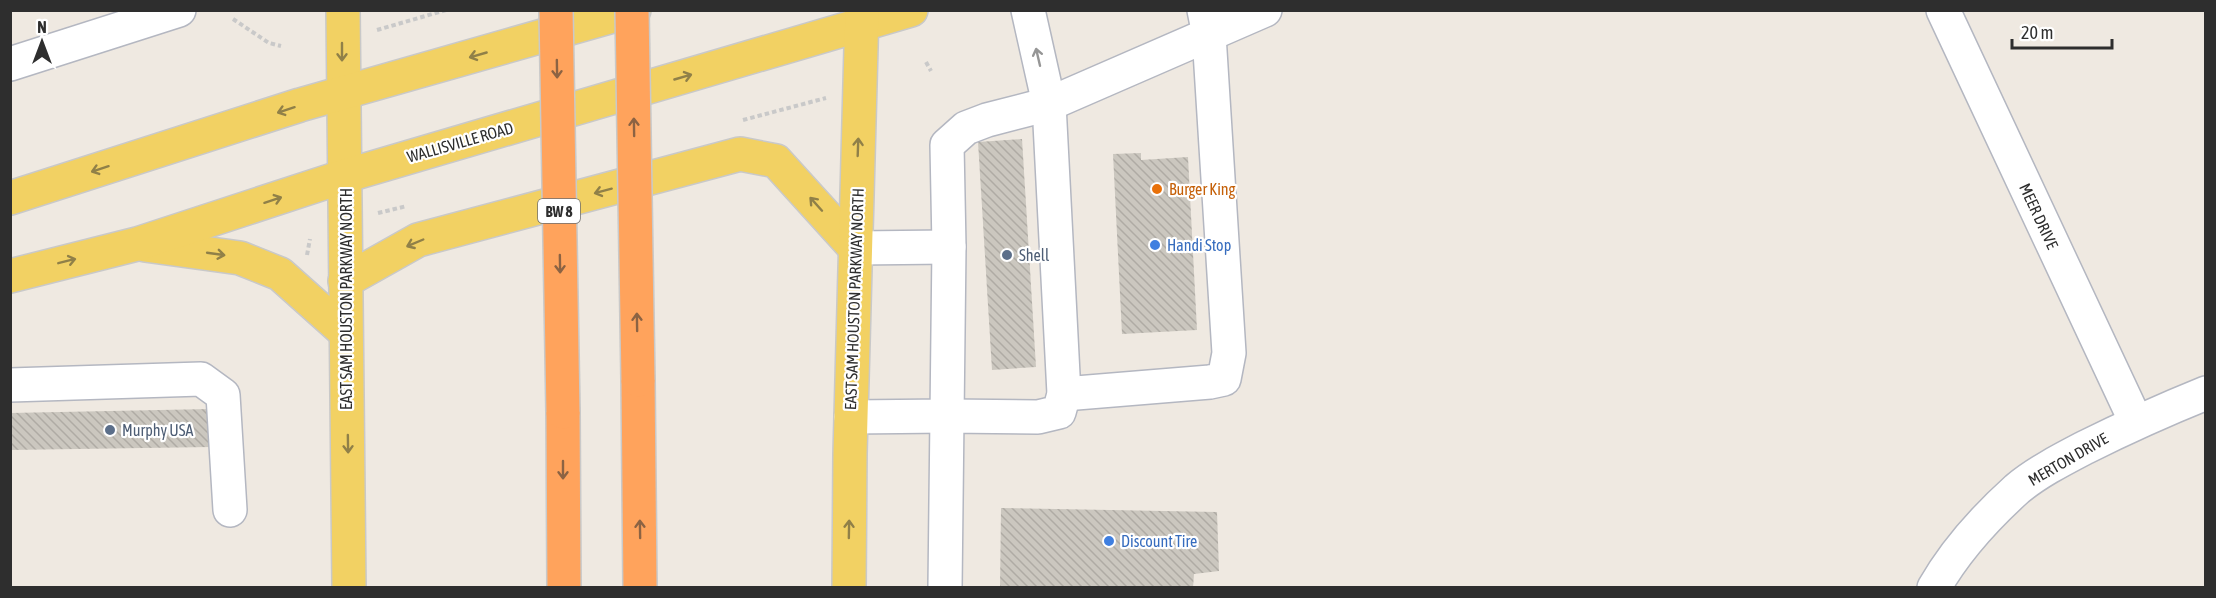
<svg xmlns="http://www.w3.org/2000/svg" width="2216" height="598" viewBox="0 0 2216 598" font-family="'Asap Condensed',sans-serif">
	<defs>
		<pattern id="building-back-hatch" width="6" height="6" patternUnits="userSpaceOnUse" patternTransform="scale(1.5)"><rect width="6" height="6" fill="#cbc7bf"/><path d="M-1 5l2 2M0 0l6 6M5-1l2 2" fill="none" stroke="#afaba4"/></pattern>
	</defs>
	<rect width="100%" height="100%" fill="#efe9e1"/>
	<g fill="url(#building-back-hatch)">
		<polygon points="1022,139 1036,367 992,370 978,142"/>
		<polygon points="1141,153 1141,160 1188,157 1197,330 1122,334 1113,154"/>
		<polygon points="210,409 211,447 10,450 10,413"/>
		<polygon points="1001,508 1217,512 1219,571 1194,574 1193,588 1000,588"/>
	</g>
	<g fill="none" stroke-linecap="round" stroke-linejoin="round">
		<defs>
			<g id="minor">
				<polyline points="1943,10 2136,422"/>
				<polyline points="10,64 179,10"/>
				<polyline points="855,248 949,247"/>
				<polyline points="10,385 201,379 223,395 230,510"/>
				<polyline points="1064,394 1210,382 1224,379 1229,353 1209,35 1204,10"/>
				<polyline points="851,417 947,416 949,247 947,145 966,128 987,120 1049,104 1265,10"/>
				<polyline points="945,588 947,416 1038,417 1059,412 1064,394 1049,104 1028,10"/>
				<path d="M 1934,588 C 1955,551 1986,517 2017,489 C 2036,473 2061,460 2084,448 C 2124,428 2164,410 2206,393"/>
			</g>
			<g id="major">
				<polyline points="343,10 349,588"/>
				<polyline points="10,198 300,105 634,10"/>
				<polyline points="145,245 240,258 280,274 345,332"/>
				<polyline points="10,276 137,244 345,176 911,10"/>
				<polyline points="345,281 418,240 740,154 776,161 855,248"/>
				<polyline points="849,588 850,454 862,10"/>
			</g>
			<g id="highway">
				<polyline points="638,380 640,588"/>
				<polyline points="563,412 564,588"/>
			</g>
		</defs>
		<use href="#minor" stroke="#b4b7c1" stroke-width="36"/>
		<use href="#major" stroke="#c9c9c9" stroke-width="36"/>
		<use href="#highway" stroke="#c9c9c9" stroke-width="36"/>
		<g stroke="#c9c9c9" stroke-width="4" stroke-dasharray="4.5 3" stroke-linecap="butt">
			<polyline points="233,19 269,43 281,46"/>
			<polyline points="377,30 446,10"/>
			<polyline points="926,62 931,71"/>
			<polyline points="743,120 826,98"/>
			<polyline points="378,213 407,206"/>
			<polyline points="307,255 310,239"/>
		</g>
		<use href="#minor" stroke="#fff" stroke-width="33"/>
		<use href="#major" stroke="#f2d163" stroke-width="33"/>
		<use href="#highway" stroke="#ffa35c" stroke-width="33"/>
		<defs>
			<g id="highway-bridge">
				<polyline points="556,10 563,412"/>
				<polyline points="632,10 638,380"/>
			</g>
		</defs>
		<use href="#highway-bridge" stroke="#c9c9c9" stroke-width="36" stroke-linecap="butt"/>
		<use href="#highway-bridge" stroke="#ffa35c" stroke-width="33"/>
	</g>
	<defs><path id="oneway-shaft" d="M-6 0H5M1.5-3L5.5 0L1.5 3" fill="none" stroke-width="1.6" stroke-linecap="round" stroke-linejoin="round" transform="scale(1.5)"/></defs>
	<g stroke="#908048">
		<use href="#oneway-shaft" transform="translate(342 52) rotate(90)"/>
		<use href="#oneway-shaft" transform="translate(478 55) rotate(164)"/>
		<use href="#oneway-shaft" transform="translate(683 77) rotate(-16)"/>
		<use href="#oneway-shaft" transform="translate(286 110) rotate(162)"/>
		<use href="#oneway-shaft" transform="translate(858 147) rotate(-88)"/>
		<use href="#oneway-shaft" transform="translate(100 169) rotate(162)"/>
		<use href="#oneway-shaft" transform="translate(603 191) rotate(165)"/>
		<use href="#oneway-shaft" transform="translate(273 200) rotate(-18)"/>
		<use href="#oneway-shaft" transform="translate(816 204) rotate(-132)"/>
		<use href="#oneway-shaft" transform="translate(415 243) rotate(157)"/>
		<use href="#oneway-shaft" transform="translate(216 254) rotate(8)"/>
		<use href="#oneway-shaft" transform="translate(67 261) rotate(-14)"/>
		<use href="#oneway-shaft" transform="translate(348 444) rotate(89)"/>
		<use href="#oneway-shaft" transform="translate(849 529) rotate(-89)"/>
	</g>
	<use stroke="#969696" href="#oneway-shaft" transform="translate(1038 57) rotate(-103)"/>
	<g stroke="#8c6343">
		<use href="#oneway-shaft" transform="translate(557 69) rotate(89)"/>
		<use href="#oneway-shaft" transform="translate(634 127) rotate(-91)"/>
		<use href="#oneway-shaft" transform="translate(560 264) rotate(89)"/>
		<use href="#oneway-shaft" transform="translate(637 322) rotate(-91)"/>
		<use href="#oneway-shaft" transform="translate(563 470) rotate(90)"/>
		<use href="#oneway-shaft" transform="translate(640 529) rotate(-91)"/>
	</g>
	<circle fill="#e8710a" stroke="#fff" stroke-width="2" cx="1157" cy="189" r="6"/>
	<g fill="#3f7fe0" stroke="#fff" stroke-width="2">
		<circle cx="1155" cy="245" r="6"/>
		<circle cx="1109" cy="541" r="6"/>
	</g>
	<g fill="#5c6f8a" stroke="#fff" stroke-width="2">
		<circle cx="1007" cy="255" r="6"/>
		<circle cx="110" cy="430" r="6"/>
	</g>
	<g text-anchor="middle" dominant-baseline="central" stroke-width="4.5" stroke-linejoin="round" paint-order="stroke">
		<rect fill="#fff" stroke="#6d6d6d" stroke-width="1.5" x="538" y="199" width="42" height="24" rx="4.5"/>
		<g font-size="15" font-weight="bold" fill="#2e2e2e">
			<text x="559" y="211">BW 8</text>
		</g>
		<g font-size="16" fill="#2e2e2e" stroke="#fff">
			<text transform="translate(460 142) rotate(-16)">WALLISVILLE ROAD</text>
			<text transform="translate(2039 216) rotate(65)">MEER DRIVE</text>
			<text transform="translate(346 299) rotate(-90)">EAST SAM HOUSTON PARKWAY NORTH</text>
			<text transform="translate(854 299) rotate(-88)">EAST SAM HOUSTON PARKWAY NORTH</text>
			<text transform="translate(2068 459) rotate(-30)">MERTON DRIVE</text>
		</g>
		<g font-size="16" fill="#c56008" stroke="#fff" text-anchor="start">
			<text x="1169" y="189">Burger King</text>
		</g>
		<g font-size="16" fill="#366cbe" stroke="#fff" text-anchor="start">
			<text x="1167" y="245">Handi Stop</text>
			<text x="1121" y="541">Discount Tire</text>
		</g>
		<g font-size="16" fill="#4e5e75" stroke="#fff" text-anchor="start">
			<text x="1019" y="255">Shell</text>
			<text x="122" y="430">Murphy USA</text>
		</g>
	</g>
	<rect width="2216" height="598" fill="none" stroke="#2e2e2e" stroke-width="24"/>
	<g transform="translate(42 42)" stroke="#ffffff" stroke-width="4.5" paint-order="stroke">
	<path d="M0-4.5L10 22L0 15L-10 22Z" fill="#2e2e2e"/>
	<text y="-9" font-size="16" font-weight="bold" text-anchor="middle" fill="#2e2e2e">N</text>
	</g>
	<path d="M2012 39v9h100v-9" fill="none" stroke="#2e2e2e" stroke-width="3"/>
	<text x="2021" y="39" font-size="18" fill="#2e2e2e" stroke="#ffffff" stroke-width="4.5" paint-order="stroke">20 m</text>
</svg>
